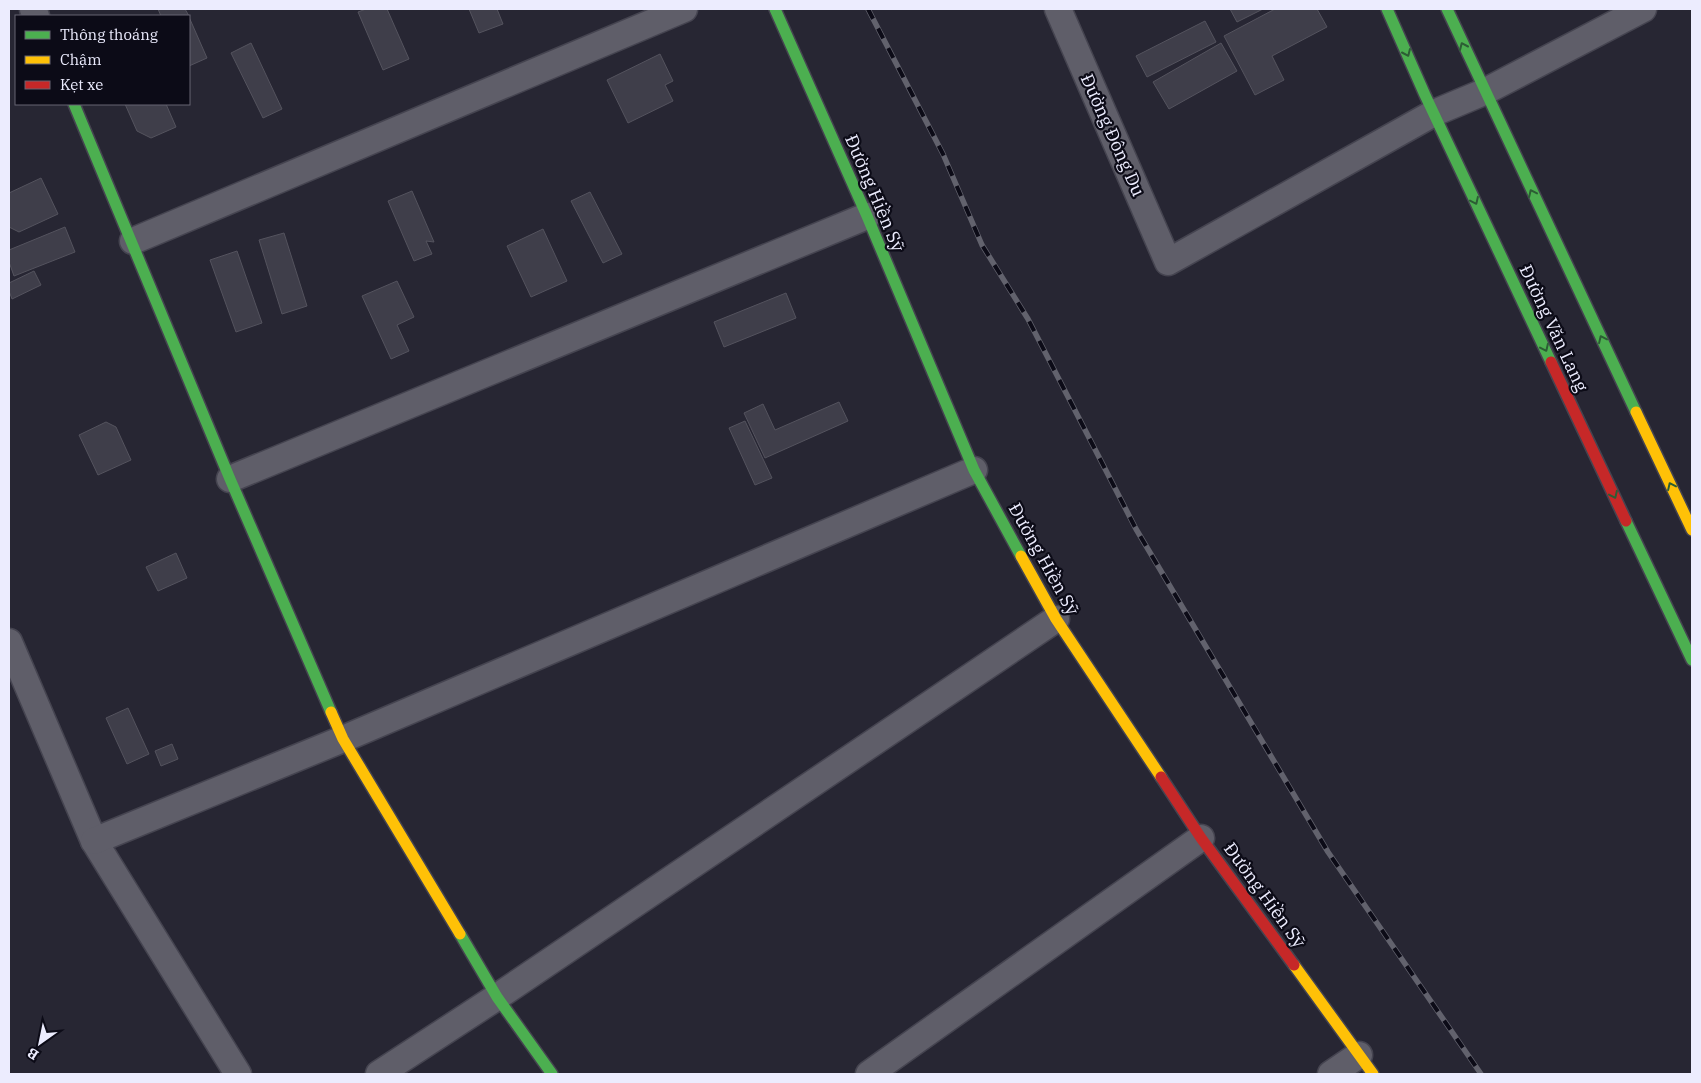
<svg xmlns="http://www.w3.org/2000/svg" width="1701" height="1083" viewBox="0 0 1701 1083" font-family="'IBM Plex Serif',serif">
	<rect width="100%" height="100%" fill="#272633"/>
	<g fill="#3f3e4a" stroke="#54535e">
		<polygon points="158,9 185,9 189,16 161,16"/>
		<polygon points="366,9 387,9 409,59 383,70 358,12"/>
		<polygon points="469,9 497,9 503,24 479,33"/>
		<polygon points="1230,9 1263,9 1237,22"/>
		<polygon points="1275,9 1317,9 1327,27 1272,56 1284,80 1255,95 1224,36"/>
		<polygon points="189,17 207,58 189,66"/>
		<polygon points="1205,21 1216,42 1147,77 1136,56"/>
		<polygon points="251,43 282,109 263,118 231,53"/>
		<polygon points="1221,43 1237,71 1169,109 1153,82"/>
		<polygon points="660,54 673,81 665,85 673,101 628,123 607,80"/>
		<polygon points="125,104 166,104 176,127 151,138 137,131"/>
		<polygon points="41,178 58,214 19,232 9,227 9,193"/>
		<polygon points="412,191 434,242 426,241 432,254 414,261 388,201"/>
		<polygon points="590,192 622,254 603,263 571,201"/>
		<polygon points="65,227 75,252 14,276 9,262 9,250"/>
		<polygon points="543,229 567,281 531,297 507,246"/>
		<polygon points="284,233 307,306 282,314 259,240"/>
		<polygon points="237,251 262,323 236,332 210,260"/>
		<polygon points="34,271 41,285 12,299 9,291 9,283"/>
		<polygon points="397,281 414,317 397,325 409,351 391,359 362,296"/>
		<polygon points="786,293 796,318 724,347 714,322"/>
		<polygon points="839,402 848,421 765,458 744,413 763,404 775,430"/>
		<polygon points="745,421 772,478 755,485 729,428"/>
		<polygon points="106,422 116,427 131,460 98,475 79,435"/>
		<polygon points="176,553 187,578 158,591 146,567"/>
		<polygon points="128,708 149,754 127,764 106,718"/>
		<polygon points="172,744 178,759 161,766 155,751"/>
	</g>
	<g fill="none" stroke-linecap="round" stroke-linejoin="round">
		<defs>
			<g id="street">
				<polyline points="33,9 36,16"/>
				<polyline points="1058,9 1168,262 1434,113 1484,92 1643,9"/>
				<polyline points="133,241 684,9"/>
				<polyline points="230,479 867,216"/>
				<polyline points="9,642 94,841 238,1074"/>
				<polyline points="94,841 343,739 974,470"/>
				<polyline points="379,1074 497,997 1056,619"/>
				<polyline points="869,1074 1201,838"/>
				<polyline points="1331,1074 1359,1055"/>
			</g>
			<g id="fast">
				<polyline points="775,9 867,216 974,470 1021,556"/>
				<polyline points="1387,9 1425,95 1551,362"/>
				<polyline points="1447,9 1636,412"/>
				<polyline points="74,104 230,479 331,712"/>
				<polyline points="1626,521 1692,660"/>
				<polyline points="460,934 497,997 552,1074"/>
			</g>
			<g id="slow">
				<polyline points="1636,412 1692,530"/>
				<polyline points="1021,556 1056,619 1161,777"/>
				<polyline points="331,712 343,739 460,934"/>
				<polyline points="1294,965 1373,1074"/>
			</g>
			<g id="jam">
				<polyline points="1551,362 1626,521"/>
				<polyline points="1161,777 1201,838 1294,965"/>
			</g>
		</defs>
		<use href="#street" stroke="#454450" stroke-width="29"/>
		<use href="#fast" stroke="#454450" stroke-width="14"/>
		<use href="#slow" stroke="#454450" stroke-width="14"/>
		<use href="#jam" stroke="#454450" stroke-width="14"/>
		<use href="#street" stroke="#5f5e69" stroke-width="26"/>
		<use href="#fast" stroke="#4caf50" stroke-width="11"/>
		<use href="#slow" stroke="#ffc107" stroke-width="11"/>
		<use href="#jam" stroke="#c62828" stroke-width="11"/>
		<defs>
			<polyline id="rail" points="868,9 943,154 982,245 1028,319 1136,529 1328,852 1481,1074"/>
		</defs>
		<use href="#rail" stroke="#62626d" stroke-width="5.5"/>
		<use href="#rail" stroke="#0c0b17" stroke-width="4" stroke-dasharray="11" stroke-linecap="butt"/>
	</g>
	<defs><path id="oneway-chevron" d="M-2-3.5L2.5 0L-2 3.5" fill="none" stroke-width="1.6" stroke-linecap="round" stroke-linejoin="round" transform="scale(1.25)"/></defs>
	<g stroke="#2c5d34">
		<use href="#oneway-chevron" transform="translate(1463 46) rotate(-114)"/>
		<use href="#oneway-chevron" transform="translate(1407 53) rotate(66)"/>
		<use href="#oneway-chevron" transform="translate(1532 193) rotate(-115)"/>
		<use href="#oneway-chevron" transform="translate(1475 201) rotate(65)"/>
		<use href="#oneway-chevron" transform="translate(1602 339) rotate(-115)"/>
		<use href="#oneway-chevron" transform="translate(1545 348) rotate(65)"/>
		<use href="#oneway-chevron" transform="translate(1671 486) rotate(-115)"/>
		<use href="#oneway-chevron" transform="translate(1614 495) rotate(65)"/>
	</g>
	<g text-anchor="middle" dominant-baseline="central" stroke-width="4.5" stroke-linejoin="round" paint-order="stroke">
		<g font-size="18" fill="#ececfe" stroke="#0c0b17">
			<text transform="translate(1113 135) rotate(66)">Đường Đông Du</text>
			<text transform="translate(875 193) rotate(67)">Đường Hiền Sỹ</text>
			<text transform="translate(1554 328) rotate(65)">Đường Văn Lang</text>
			<text transform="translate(1044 559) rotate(61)">Đường Hiền Sỹ</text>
			<text transform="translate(1265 895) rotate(54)">Đường Hiền Sỹ</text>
		</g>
	</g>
	<rect width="1701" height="1083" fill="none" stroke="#ececfe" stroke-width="20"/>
	<rect x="15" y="15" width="175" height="90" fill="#0c0b17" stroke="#666573"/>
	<rect x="25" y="31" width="25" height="8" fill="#4caf50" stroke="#666573"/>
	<text x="60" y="40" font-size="15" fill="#ececfe">Thông thoáng</text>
	<rect x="25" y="56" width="25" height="8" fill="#ffc107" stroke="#666573"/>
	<text x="60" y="65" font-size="15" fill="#ececfe">Chậm</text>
	<rect x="25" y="81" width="25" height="8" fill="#c62828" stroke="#666573"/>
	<text x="60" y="90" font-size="15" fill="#ececfe">Kẹt xe</text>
	<g transform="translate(40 1043) rotate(213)" stroke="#0c0b17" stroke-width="4" paint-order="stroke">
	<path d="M0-4L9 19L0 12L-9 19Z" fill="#ececfe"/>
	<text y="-8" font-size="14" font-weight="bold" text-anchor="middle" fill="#ececfe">B</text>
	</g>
</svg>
